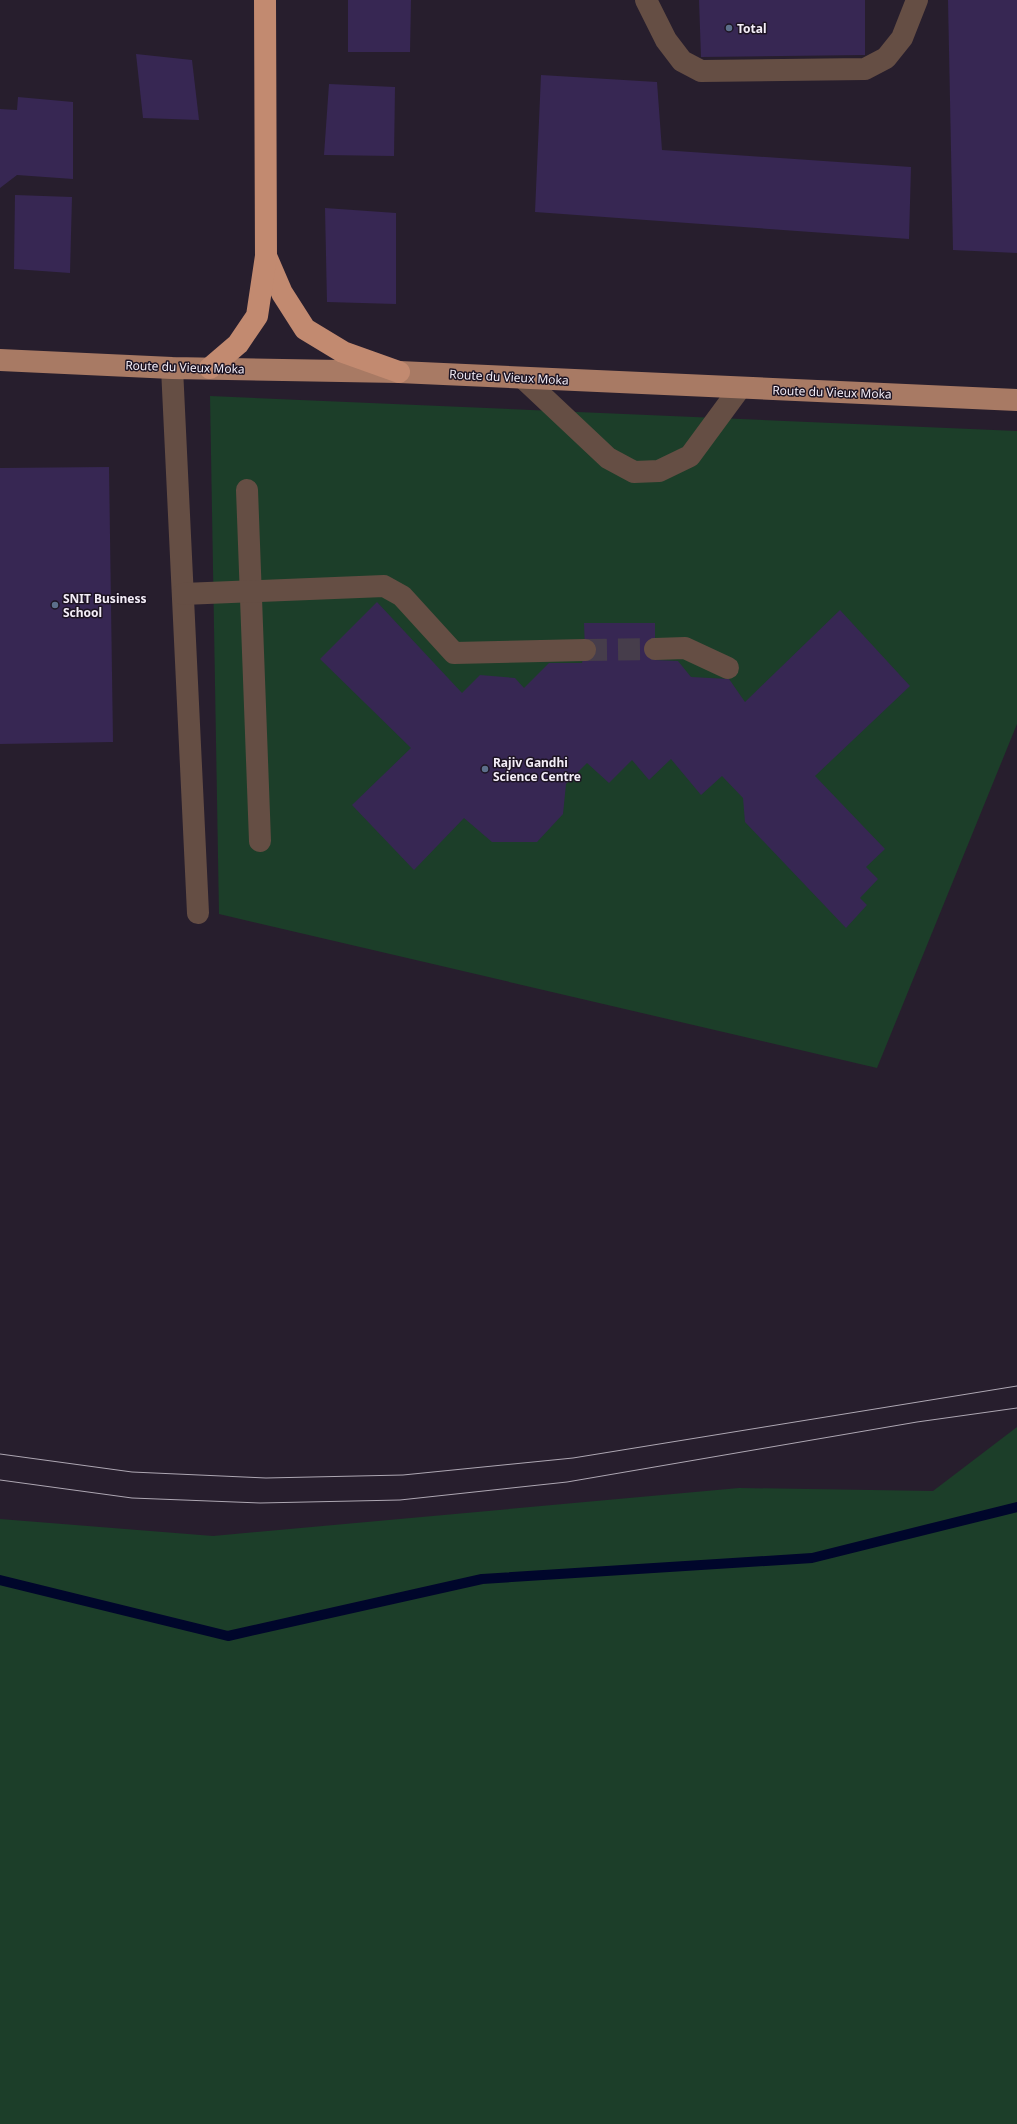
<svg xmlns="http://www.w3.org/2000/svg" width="1017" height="2124" viewBox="0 0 1017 2124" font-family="'Noto Sans',sans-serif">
	<rect width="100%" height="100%" fill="#271e2d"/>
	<g fill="#1c3e29">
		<polygon points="210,396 1017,431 1017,724 877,1068 219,914"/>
		<polygon points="1017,1427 1017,2124 0,2124 0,1519 213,1536 739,1488 933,1491"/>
	</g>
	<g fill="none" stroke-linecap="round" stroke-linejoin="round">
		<polyline stroke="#00062b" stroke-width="10" points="0,1580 228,1636 482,1579 812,1558 1017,1507"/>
	</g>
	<g fill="#372753">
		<polygon points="348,0 411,0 410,52 348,52"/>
		<polygon points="699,0 865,0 865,55 701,57"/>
		<polygon points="948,0 1017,0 1017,253 953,250"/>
		<polygon points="136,54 192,60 199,120 143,118"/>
		<polygon points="541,75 657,82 662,150 911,167 909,239 535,212"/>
		<polygon points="329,84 395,87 394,156 324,155"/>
		<polygon points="18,97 73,102 73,179 17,175 0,188 0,109 17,110"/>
		<polygon points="15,195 72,197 70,273 14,269"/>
		<polygon points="325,208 396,213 396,304 327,302"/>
		<polygon points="109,467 113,742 0,744 0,468"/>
		<polygon points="377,602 462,693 480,675 515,678 524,688 549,663 582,663 585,650 584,623 655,623 655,660 678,661 691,677 729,679 745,702 840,610 910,686 815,776 885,849 866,867 878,879 860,898 867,905 846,928 745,822 743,798 722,776 701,795 671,759 649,780 632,760 609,783 587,763 566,784 563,814 537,842 492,842 464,818 414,870 352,805 411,748 320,659"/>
	</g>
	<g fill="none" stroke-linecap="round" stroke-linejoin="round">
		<polyline stroke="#463d4b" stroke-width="22" stroke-dasharray="22 11" stroke-linecap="butt" points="585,650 655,649"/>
		<g stroke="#654e44" stroke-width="22">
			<polyline points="646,0 666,40 682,61 701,71 865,69 886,58 902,38 917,0"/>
			<polyline points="172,368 198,913"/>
			<polyline points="523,378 608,458 634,472 659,471 690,456 740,388"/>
			<polyline points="247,490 260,841"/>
			<polyline points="183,594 384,586 402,596 454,653 585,650"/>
			<polyline points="655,649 685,648 728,668"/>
		</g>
		<polyline stroke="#a87a64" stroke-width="22" points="0,360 172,368 399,372 1017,400"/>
		<g stroke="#c28a70" stroke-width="22">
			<polyline points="266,256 282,293 305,329 343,352 399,372"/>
			<polyline points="210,368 238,344 257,316 266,256 265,0"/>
		</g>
		<g stroke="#aea7b3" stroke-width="1">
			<polyline points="0,1454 132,1472 266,1478 403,1475 573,1458 1017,1386"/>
			<polyline points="0,1480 132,1498 260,1503 400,1500 567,1482 917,1422 1017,1408"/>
		</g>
	</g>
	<g fill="#5c6f8a" stroke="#1d1423" stroke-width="1.5">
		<circle cx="729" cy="28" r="4"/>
		<circle cx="55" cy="605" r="4"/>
		<circle cx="485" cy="769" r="4"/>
	</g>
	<g text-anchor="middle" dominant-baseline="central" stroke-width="3" stroke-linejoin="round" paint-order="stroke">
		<g font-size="12" font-weight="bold" fill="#f3edf7" stroke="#1d1423" text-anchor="start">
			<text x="737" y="28">Total</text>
			<text x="63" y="598">SNIT Business<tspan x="63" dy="14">School</tspan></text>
			<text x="493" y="762">Rajiv Gandhi<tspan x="493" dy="14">Science Centre</tspan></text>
		</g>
		<g font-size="12" fill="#f3edf7" stroke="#1d1423">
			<text transform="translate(185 367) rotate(2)">Route du Vieux Moka</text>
			<text transform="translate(509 377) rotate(3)">Route du Vieux Moka</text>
			<text transform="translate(832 392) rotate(2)">Route du Vieux Moka</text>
		</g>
	</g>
</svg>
